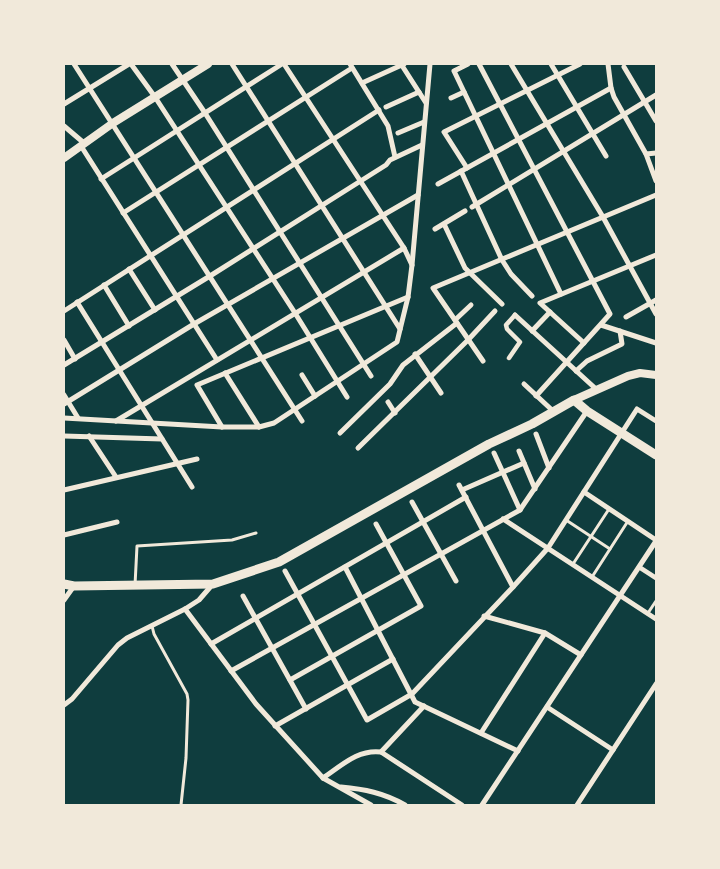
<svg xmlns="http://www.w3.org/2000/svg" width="720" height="869" viewBox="0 0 720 869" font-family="Cabin,sans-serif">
	<rect width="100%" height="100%" fill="#0f3d3e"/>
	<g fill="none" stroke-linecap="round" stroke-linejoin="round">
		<g stroke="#f1e9da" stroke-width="3">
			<polyline points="566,520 610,549"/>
			<polyline points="573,564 609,509"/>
			<polyline points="592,577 628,521"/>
			<polyline points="135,585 137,546 232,540 256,533"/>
			<polyline points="648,613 656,601"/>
			<polyline points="152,626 154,634 187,694 188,700 186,758 181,805"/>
		</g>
		<g stroke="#f1e9da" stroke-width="4.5">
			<polyline points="509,358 520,342 507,329 506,325 515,315"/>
			<polyline points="639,567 656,578"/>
		</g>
		<g stroke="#f1e9da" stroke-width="5">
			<polyline points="74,64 302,421"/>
			<polyline points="131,64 155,97 295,313 347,397"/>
			<polyline points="172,64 205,113 371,376"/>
			<polyline points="232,64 400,329"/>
			<polyline points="284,64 404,248 412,265"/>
			<polyline points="350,64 388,126 395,157"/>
			<polyline points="401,64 426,103"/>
			<polyline points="468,64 454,71 561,294"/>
			<polyline points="479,64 610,314 536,396"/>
			<polyline points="511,64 603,217 656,314"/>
			<polyline points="551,64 606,156"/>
			<polyline points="608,64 611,88 614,97 646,154 656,181"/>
			<polyline points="624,67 656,121"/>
			<polyline points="362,83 404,64"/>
			<polyline points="451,98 464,92"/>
			<polyline points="64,104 129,64"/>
			<polyline points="386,107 419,92"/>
			<polyline points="64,126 84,143"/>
			<polyline points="398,133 424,122"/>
			<polyline points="81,146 217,360"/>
			<polyline points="646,154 656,153"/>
			<polyline points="467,168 444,132 580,64"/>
			<polyline points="461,171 502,260 511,274 532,296"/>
			<polyline points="101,179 282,64"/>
			<polyline points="438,184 611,88"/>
			<polyline points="472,207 656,95"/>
			<polyline points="123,213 352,68"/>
			<polyline points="444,224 465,268 502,304"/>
			<polyline points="435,229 465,211"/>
			<polyline points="129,269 155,310"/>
			<polyline points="104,285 129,326"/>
			<polyline points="77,302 192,487"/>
			<polyline points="64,311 379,110"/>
			<polyline points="515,315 596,389"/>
			<polyline points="626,317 656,300"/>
			<polyline points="455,320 471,305"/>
			<polyline points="601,325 656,343"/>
			<polyline points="532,331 550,312"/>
			<polyline points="64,340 75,359"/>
			<polyline points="584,343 540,303 656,255"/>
			<polyline points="415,354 441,393"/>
			<polyline points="483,361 433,288 656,195"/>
			<polyline points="64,365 210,276 386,165 390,160 422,145"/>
			<polyline points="576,371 587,361 622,344 620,331"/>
			<polyline points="225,373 259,427"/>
			<polyline points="302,375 315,396"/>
			<polyline points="524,384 553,411"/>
			<polyline points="64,395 78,418"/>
			<polyline points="388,402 395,413"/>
			<polyline points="64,404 194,324 418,195"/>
			<polyline points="64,418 222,427 259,427 274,423 397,342 408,297 412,265 430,64"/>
			<polyline points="116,421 404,248"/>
			<polyline points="222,427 197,385 408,297"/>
			<polyline points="340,433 390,384 403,365 457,323"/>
			<polyline points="536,434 549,468"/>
			<polyline points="64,436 162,439"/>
			<polyline points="89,436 116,477"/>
			<polyline points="358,448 468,340 495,311"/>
			<polyline points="519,451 535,489"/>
			<polyline points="494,453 520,510"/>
			<polyline points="459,485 513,587"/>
			<polyline points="64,490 197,459"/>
			<polyline points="462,490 524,463"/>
			<polyline points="584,492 656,540"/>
			<polyline points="412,502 456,581"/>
			<polyline points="503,519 656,619"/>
			<polyline points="64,535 117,522"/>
			<polyline points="345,567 415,702 518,751"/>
			<polyline points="285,571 367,720 412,694 513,587 548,548 637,409 656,421"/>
			<polyline points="243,596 306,709"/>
			<polyline points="64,600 74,586"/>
			<polyline points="185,609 256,704 323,778 371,805"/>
			<polyline points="484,616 545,633 581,655"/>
			<polyline points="211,644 466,497"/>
			<polyline points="231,671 520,510 587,411"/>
			<polyline points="290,680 421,606 376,524"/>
			<polyline points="64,705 72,699 118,645 127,638 185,609 199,600 212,585"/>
			<polyline points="547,707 613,750"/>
			<polyline points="275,726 393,659"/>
			<polyline points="481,733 545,633"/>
			<polyline points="381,752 424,706"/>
			<path d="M 323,778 C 341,766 358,749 381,752 L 462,805"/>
			<path d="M 341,787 C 364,789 384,793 405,805"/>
			<polyline points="482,805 656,541"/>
			<polyline points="577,805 656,684"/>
		</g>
		<g stroke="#f1e9da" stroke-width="8">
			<polyline points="64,158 113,123 208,64"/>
			<polyline points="574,400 628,376 640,373 656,375"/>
		</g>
		<polyline stroke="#f1e9da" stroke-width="9" points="64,584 74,586 213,584 279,562 489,444 532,424 574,400 587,411 656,455"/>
	</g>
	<rect width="720" height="869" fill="none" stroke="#f1e9da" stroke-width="130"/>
</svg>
